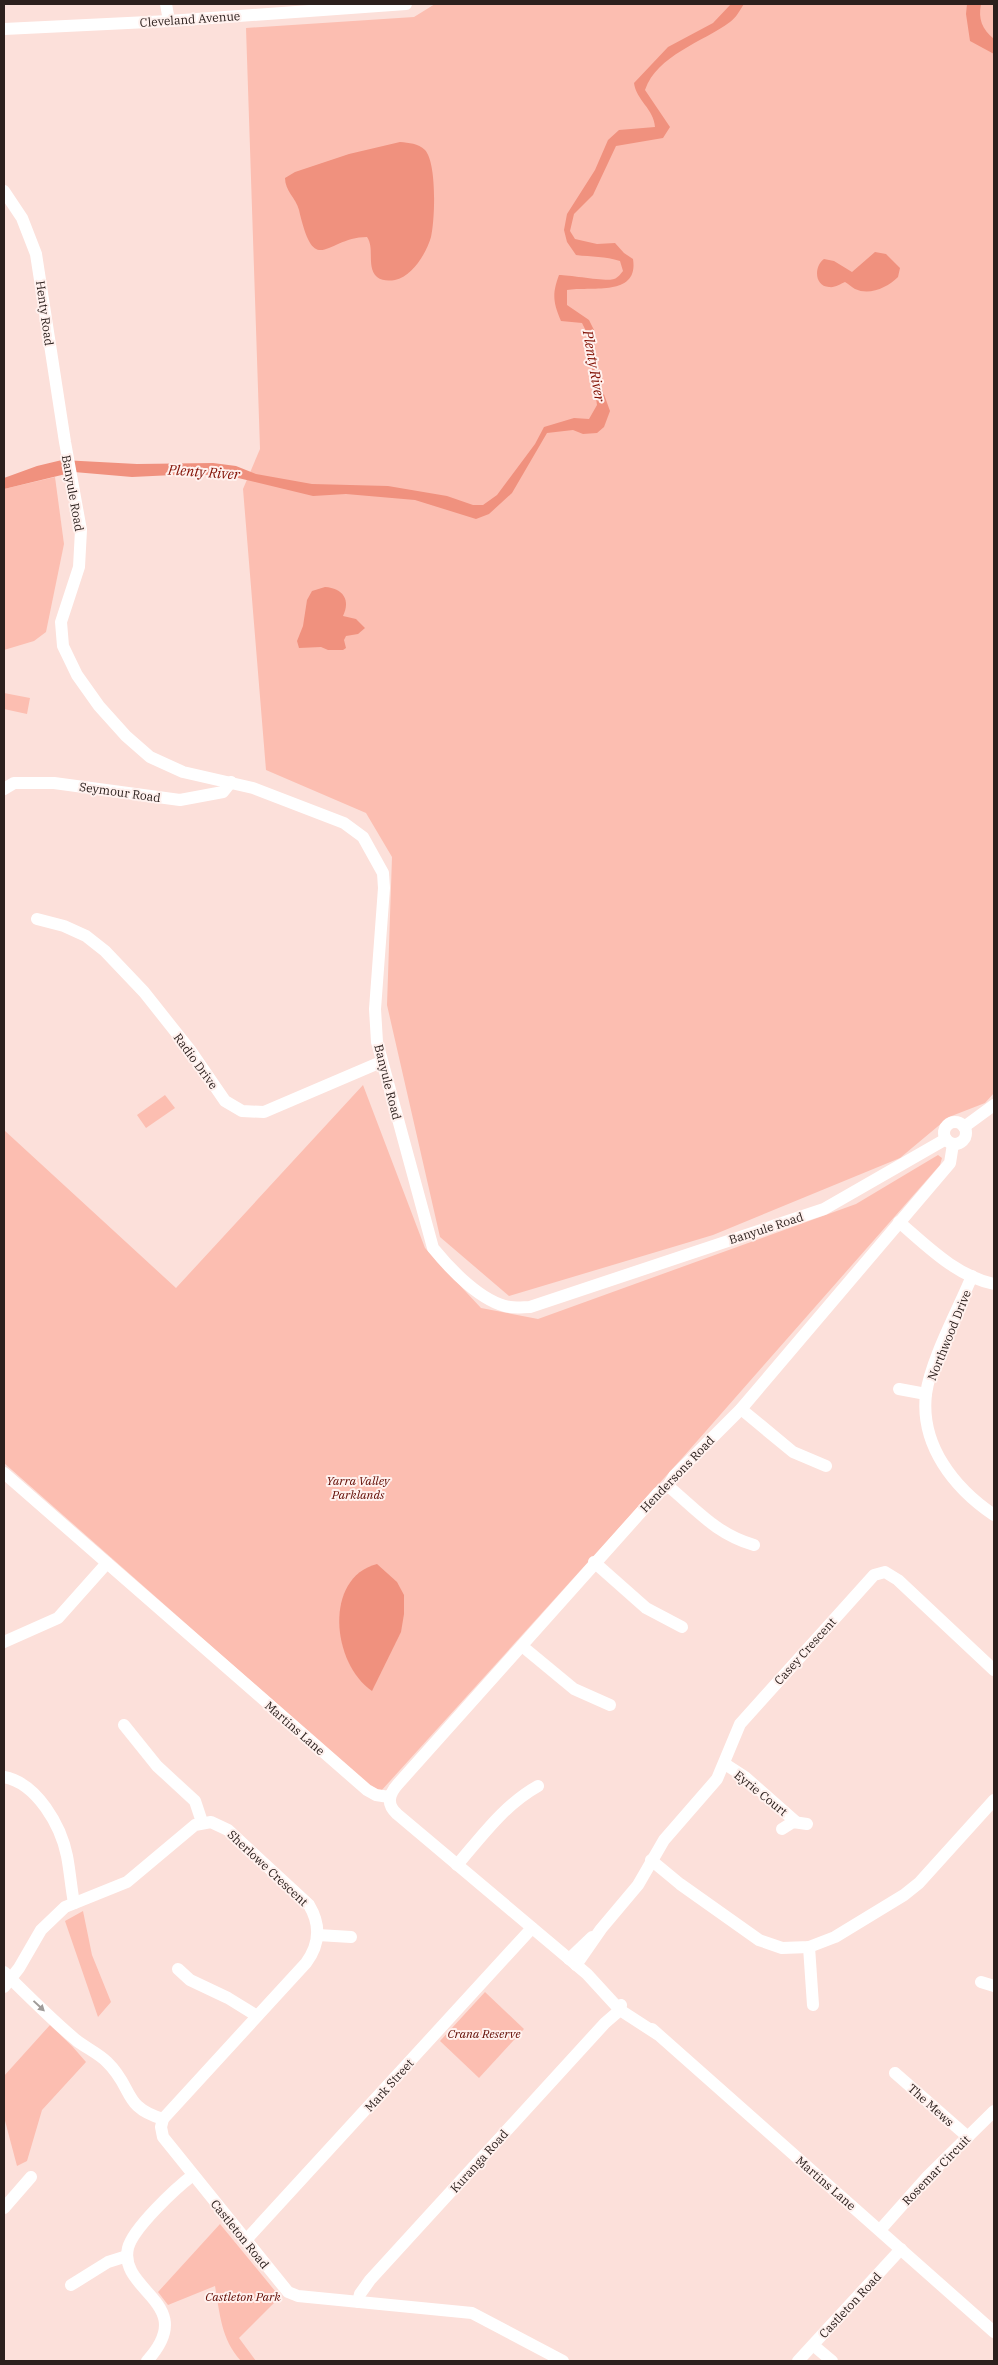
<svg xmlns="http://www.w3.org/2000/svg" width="998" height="2365" viewBox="0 0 998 2365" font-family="'IBM Plex Serif',serif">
	<rect width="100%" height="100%" fill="#fce0da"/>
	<g fill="#fcbeb1">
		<polygon points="435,4 994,4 994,1093 985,1103 949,1117 900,1158 713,1235 509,1296 440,1237 387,1005 392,857 366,813 266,770 243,489 260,449 246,28 414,17"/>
		<polygon points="55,477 64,544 46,632 34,641 4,650 4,489"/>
		<polygon points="4,693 30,698 27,714 4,709"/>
		<polygon points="363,1085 425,1248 481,1308 538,1319 856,1204 938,1155 942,1158 940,1165 684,1456 381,1791 371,1787 4,1463 4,1130 176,1288"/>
		<polygon points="165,1095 175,1108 146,1128 137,1115"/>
		<polygon points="83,1911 92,1955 111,2002 98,2017 65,1921"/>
		<polygon points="485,1992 524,2029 479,2078 440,2041"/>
		<polygon points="50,2025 72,2046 86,2062 42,2110 27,2161 17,2166 4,2117 4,2076"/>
		<path d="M 220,2224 L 280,2297 L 239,2338 L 256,2361 L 241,2361 C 221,2339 220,2314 215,2286 L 168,2305 L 158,2292 Z"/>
	</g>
	<g fill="#f0917e">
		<path d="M 731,4 L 744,4 C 740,10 736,18 730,22 C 703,42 657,55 645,90 L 670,127 L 663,138 L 616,146 L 593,195 L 574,214 L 570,231 L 575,239 L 597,244 L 615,243 L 624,253 L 633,259 C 639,297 592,286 567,290 L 567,305 L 589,320 L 595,332 L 595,352 L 598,359 L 597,375 L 610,411 L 604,427 L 597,433 L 583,434 L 573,430 L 547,433 L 512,493 L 489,514 L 476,519 L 415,500 L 346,494 L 313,496 L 234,477 L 194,474 L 132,477 L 74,472 L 4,489 L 4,478 L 37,466 L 62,460 L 137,464 L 213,463 L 236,466 L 256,474 L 312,484 L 388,486 L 447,496 L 473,505 L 483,505 L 497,495 L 535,444 L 544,427 L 574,418 L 589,419 L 597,405 L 587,333 L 582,323 L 561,321 C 553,302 552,294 559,275 C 570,275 608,282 614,279 C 618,278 621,273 623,271 L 620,261 C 605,256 592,257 576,255 L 567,242 L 564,230 L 567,214 L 595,170 L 608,140 L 619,130 L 655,127 C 654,109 636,100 634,83 L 668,47 L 713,23 Z"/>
		<path d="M 967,4 L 981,4 C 978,19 982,29 994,39 L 994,54 L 970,41 L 966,14 Z"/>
		<path d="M 400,142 C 409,143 418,143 425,150 C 437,163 435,220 431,237 C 427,252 412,277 395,280 C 389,281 382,281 377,277 C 366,267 375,248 367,237 C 326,237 315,280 299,210 C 296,198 285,191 285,178 L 295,172 L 349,154 Z"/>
		<path d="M 875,252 L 886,254 L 900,268 L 898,277 C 888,287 870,296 855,289 C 851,287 849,284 845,282 C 840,284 835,288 829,287 C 814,286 814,266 824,259 L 834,261 L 852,272 Z"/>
		<path d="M 325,587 C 343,588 351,600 343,616 L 356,619 L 365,628 L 358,634 L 346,636 L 344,640 L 346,648 L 343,650 L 328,650 L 321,647 L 299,648 L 297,641 L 303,626 L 307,600 L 312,591 Z"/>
		<path d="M 377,1564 L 397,1582 L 404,1595 L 404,1614 L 401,1632 L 372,1691 C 332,1664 323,1578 377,1564 Z"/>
	</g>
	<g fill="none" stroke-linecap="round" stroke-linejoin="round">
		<g stroke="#fff" stroke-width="12">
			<polyline points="166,4 169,21"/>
			<polyline points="4,29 169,21 406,4"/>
			<path d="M 4,191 L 22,218 L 36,254 L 65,442 L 81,530 L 79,567 L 61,622 L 63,646 L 77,675 L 99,706 L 126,736 L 150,757 L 183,772 L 253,788 L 344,823 L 363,837 L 383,873 L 384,888 L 375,1009 L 377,1042 L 433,1248 C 450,1269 482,1303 510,1307 C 517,1308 524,1307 530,1307 L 824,1209 L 946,1139"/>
			<polyline points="4,789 14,783 54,783 180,800 223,792 231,782"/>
			<polyline points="37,919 64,926 86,936 105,951 144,992 190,1050 225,1101 242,1111 264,1112 381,1062"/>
			<circle cx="955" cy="1133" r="11"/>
			<polyline points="964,1127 994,1105"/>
			<path d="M 899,1222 C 927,1246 956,1276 994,1284"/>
			<path d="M 972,1276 C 958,1310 931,1359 926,1394 C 920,1445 954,1488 994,1515"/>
			<polyline points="899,1389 926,1394"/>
			<polyline points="741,1409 793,1452 826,1466"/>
			<polyline points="4,1473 367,1790 376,1795 389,1797"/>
			<path d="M 668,1486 C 697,1510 716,1534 754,1545"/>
			<polyline points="594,1562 646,1608 682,1627"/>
			<polyline points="4,1642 58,1618 107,1563"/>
			<polyline points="522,1646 574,1689 610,1705"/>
			<polyline points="124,1725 157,1766 195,1801 202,1822"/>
			<polyline points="725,1764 745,1777 796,1822"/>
			<path d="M 4,1777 C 37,1783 61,1826 67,1856 C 70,1872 71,1887 74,1903"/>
			<polyline points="782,1829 793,1822 807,1824"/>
			<polyline points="651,1860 680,1884 759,1940 782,1948 809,1947 835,1937 904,1895 919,1883 994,1800"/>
			<path d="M 457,1865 C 482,1836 504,1805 538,1786"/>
			<polyline points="318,1935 351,1937"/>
			<polyline points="809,1947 813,2005"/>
			<polyline points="569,1959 592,1937"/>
			<polyline points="576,1965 601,1929 638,1885 664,1840 717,1779 740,1724 874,1575 885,1572 898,1580 994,1670"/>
			<polyline points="178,1969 190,1980 228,1998 257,2016"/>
			<path d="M 4,1972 C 27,1995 51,2019 76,2040 C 86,2048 98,2053 107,2062 C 134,2088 122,2107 163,2119"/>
			<polyline points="981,1982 994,1986"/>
			<path d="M 4,1987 L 19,1968 L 41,1930 L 65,1907 L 127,1882 L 195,1825 L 211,1822 L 228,1830 L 309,1905 C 321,1925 320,1944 306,1963 L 163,2119 L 161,2127 L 163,2137 L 288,2292 L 298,2296 L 472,2313 L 563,2361"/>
			<polyline points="652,2029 994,2332"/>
			<path d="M 657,2034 L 620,2010 L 587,1974 L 397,1814 C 386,1804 389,1794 398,1784 L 658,1493 L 668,1486 L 674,1476 L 741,1409 L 950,1163 L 953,1144"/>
			<polyline points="895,2073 968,2137"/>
			<polyline points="4,2208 31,2177"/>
			<polyline points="880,2230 928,2176 994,2111"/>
			<polyline points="245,2241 532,1928"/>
			<polyline points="71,2285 108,2262 127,2256"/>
			<polyline points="358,2302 360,2294 370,2280 605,2023 620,2010 621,2005"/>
			<polyline points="813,2345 832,2361"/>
			<path d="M 147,2361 C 200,2303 118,2292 128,2248 C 133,2228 176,2188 193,2175"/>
			<polyline points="798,2361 901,2249"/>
		</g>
	</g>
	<defs><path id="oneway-solid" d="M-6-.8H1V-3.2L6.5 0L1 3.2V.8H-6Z" transform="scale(1.25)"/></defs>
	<use fill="#a09b99" href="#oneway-solid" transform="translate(39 2006) rotate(43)"/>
	<g text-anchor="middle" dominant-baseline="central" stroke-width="4" stroke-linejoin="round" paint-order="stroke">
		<g font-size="12" fill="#2c201d" stroke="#fff1ee">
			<text transform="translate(190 19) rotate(-4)">Cleveland Avenue</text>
			<text transform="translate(45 313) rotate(82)">Henty Road</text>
			<text transform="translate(73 493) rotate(80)">Banyule Road</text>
			<text transform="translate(120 792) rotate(8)">Seymour Road</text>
			<text transform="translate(196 1061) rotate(54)">Radio Drive</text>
			<text transform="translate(388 1082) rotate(76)">Banyule Road</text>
			<text transform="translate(766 1228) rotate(-18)">Banyule Road</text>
			<text transform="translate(949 1335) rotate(-68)">Northwood Drive</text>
			<text transform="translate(677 1474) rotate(-46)">Hendersons Road</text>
			<text transform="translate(805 1651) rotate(-48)">Casey Crescent</text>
			<text transform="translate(295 1728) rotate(41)">Martins Lane</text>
			<text transform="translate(761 1793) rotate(39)">Eyrie Court</text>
			<text transform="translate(268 1868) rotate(43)">Sherlowe Crescent</text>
			<text transform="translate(389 2085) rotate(-48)">Mark Street</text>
			<text transform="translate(931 2105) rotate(42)">The Mews</text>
			<text transform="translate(479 2161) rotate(-48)">Kuranga Road</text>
			<text transform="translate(936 2170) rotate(-46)">Rosemar Circuit</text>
			<text transform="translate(826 2183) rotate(41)">Martins Lane</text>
			<text transform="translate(240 2234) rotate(51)">Castleton Road</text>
			<text transform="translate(850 2305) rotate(-47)">Castleton Road</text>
		</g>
		<g font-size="12" font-style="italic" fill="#600900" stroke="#fff1ee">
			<text x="358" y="1480">Yarra Valley<tspan x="358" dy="14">Parklands</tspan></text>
			<text x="484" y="2033">Crana Reserve</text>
			<text x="243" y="2296">Castleton Park</text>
		</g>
		<g font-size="14" font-style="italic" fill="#810e00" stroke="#fff1ee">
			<text transform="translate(594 366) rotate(80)">Plenty River</text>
			<text transform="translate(204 472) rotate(4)">Plenty River</text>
		</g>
	</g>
	<rect width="998" height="2365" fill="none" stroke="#2c201d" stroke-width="10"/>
</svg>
